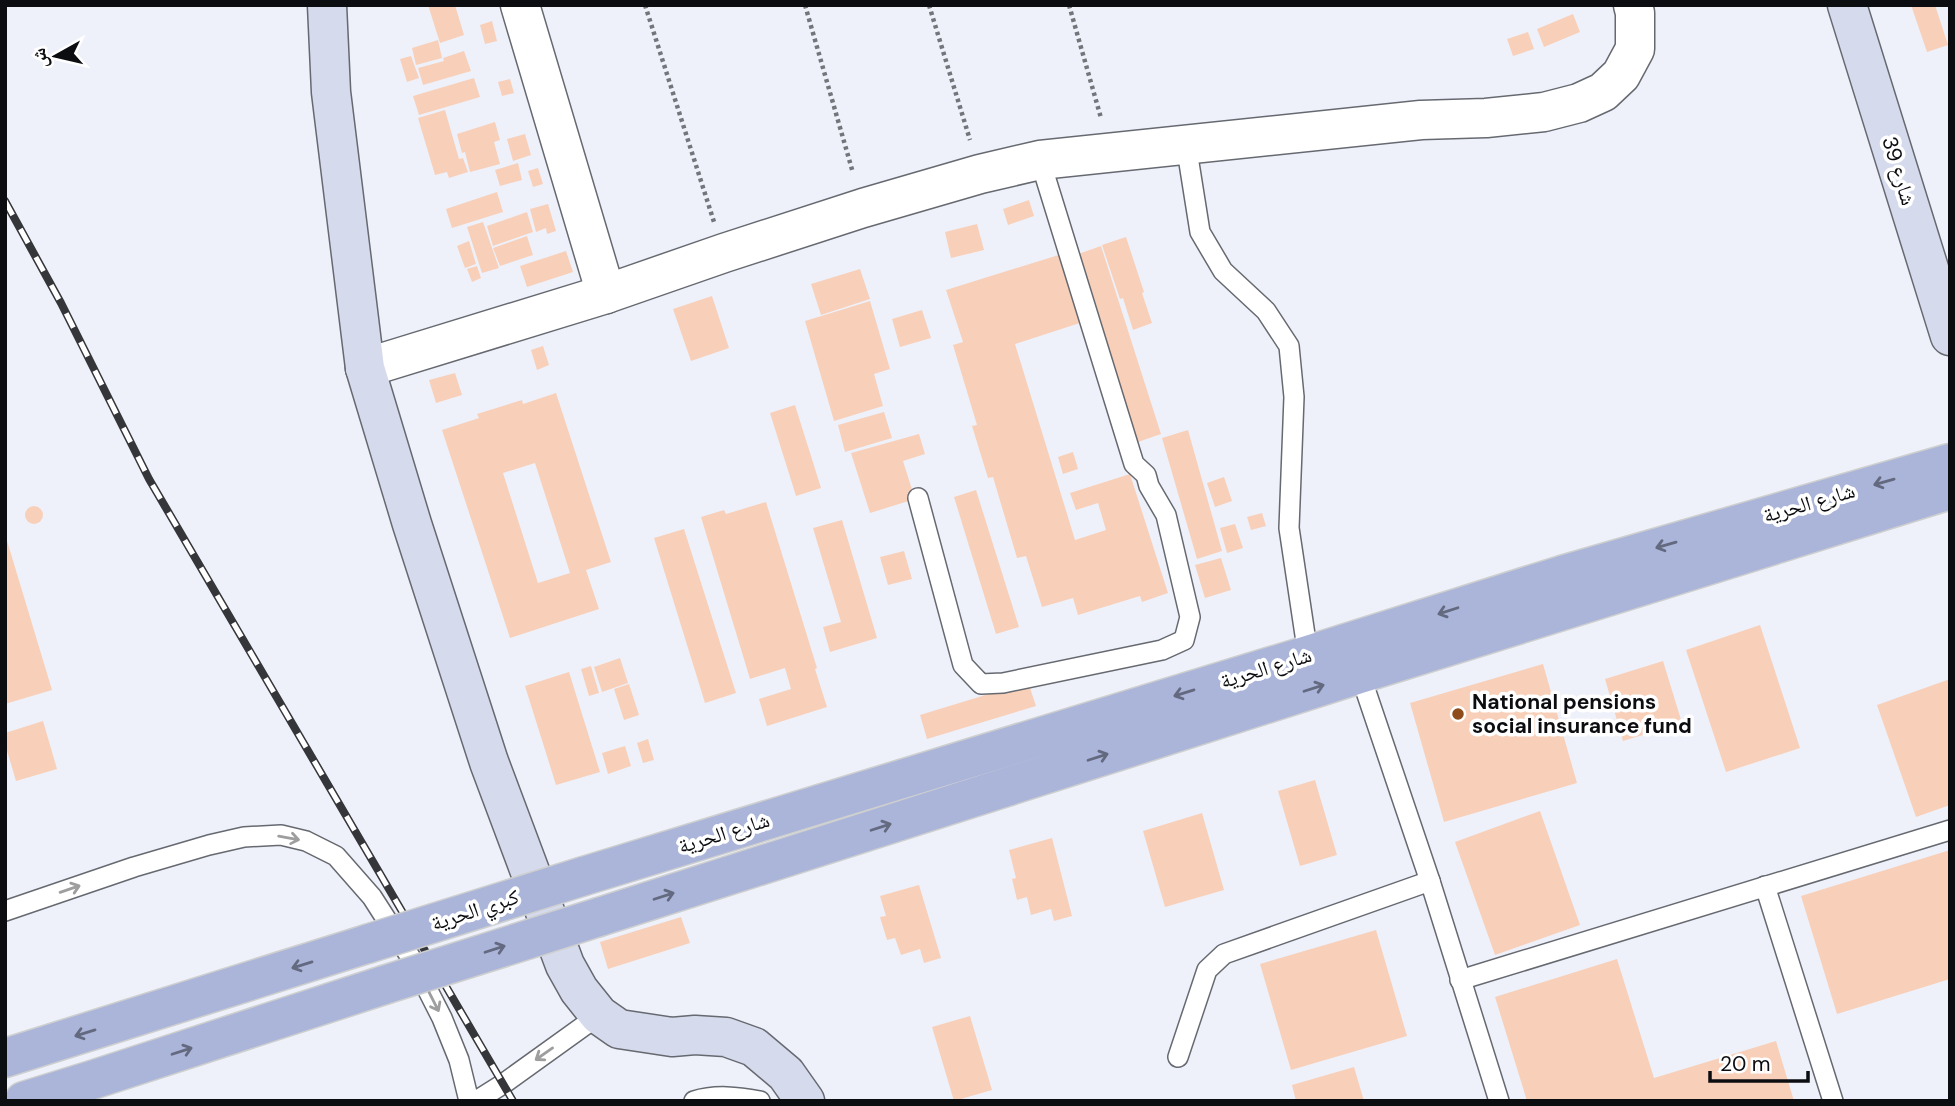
<svg xmlns="http://www.w3.org/2000/svg" width="1955" height="1106" viewBox="0 0 1955 1106" font-family="'DM Sans','Noto Naskh Arabic',sans-serif">
	<rect width="100%" height="100%" fill="#eef1fa"/>
	<g fill="#f8d0b9" fill-rule="evenodd">
		<polygon points="428,5 455,5 464,35 440,43"/>
		<polygon points="1911,5 1935,5 1948,45 1927,52"/>
		<polygon points="1573,14 1580,32 1544,47 1537,29"/>
		<polygon points="492,21 497,41 485,44 480,25"/>
		<polygon points="1528,32 1534,49 1513,56 1507,39"/>
		<polygon points="438,40 442,58 416,65 412,48"/>
		<polygon points="464,51 471,71 423,85 418,68 444,61 443,58"/>
		<polygon points="411,56 419,78 407,82 400,59"/>
		<polygon points="474,78 480,97 419,115 413,96"/>
		<polygon points="510,79 514,93 502,96 498,82"/>
		<polygon points="445,110 459,159 463,158 468,172 449,178 447,172 435,175 418,118"/>
		<polygon points="495,122 500,140 494,142 500,164 470,172 465,152 462,153 457,134"/>
		<polygon points="525,134 531,155 513,161 507,139"/>
		<polygon points="518,163 522,180 500,186 495,170"/>
		<polygon points="538,168 543,184 533,187 528,171"/>
		<polygon points="497,192 503,212 452,228 446,209"/>
		<polygon points="1029,200 1034,216 1008,225 1003,209"/>
		<polygon points="548,204 556,231 547,234 546,228 536,232 530,209"/>
		<polygon points="527,212 533,232 493,246 487,226"/>
		<polygon points="483,222 499,268 482,273 467,227"/>
		<polygon points="977,224 984,250 951,258 945,232"/>
		<polygon points="527,236 533,255 500,266 493,248"/>
		<polygon points="1126,237 1144,292 1142,293 1152,323 1133,330 1123,298 1120,299 1102,245"/>
		<polygon points="469,241 476,264 465,268 457,246"/>
		<polygon points="1101,246 1161,434 1138,442 1078,254"/>
		<polygon points="566,251 573,272 527,287 520,266"/>
		<polygon points="1065,253 1086,321 1015,344 1075,540 1106,530 1098,503 1076,510 1070,493 1130,474 1168,593 1142,602 1140,596 1078,615 1073,598 1042,607 1026,556 1017,558 993,477 988,478 972,426 977,425 953,345 963,342 946,290"/>
		<polygon points="477,266 481,278 472,282 467,269"/>
		<polygon points="860,269 870,299 821,315 811,284"/>
		<polygon points="712,296 729,348 691,361 673,309"/>
		<polygon points="870,301 890,369 874,374 883,406 834,421 805,321"/>
		<polygon points="922,310 931,338 900,347 892,319"/>
		<polygon points="543,346 549,365 537,370 531,350"/>
		<polygon points="455,373 462,395 436,403 429,380"/>
		<path d="M 556,393 L 611,562 L 586,570 L 599,609 L 510,638 L 442,430 L 479,418 L 477,414 L 522,400 L 523,404 ZM 535,463 L 570,573 L 538,583 L 503,473 Z"/>
		<polygon points="795,405 821,488 796,496 770,413"/>
		<polygon points="884,412 892,438 845,452 838,425"/>
		<polygon points="1188,430 1222,551 1197,559 1162,438"/>
		<polygon points="919,434 925,454 903,461 915,499 870,513 851,453"/>
		<polygon points="1073,452 1078,469 1063,474 1058,457"/>
		<polygon points="1224,477 1232,501 1215,507 1207,483"/>
		<polygon points="976,490 1019,627 996,634 954,497"/>
		<polygon points="766,502 817,668 815,669 827,707 767,726 759,699 791,689 785,668 750,679 701,517 724,510 726,514"/>
		<circle cx="34" cy="515" r="9"/>
		<polygon points="1262,513 1266,526 1251,530 1247,517"/>
		<polygon points="842,520 877,638 830,652 823,627 841,622 813,528"/>
		<polygon points="1235,524 1243,548 1227,553 1220,528"/>
		<polygon points="684,529 736,693 705,703 654,538"/>
		<polygon points="5,534 52,690 5,704"/>
		<polygon points="904,551 912,579 888,585 880,557"/>
		<polygon points="1221,558 1231,590 1205,598 1195,565"/>
		<polygon points="1760,625 1800,748 1726,772 1686,650"/>
		<polygon points="620,658 628,683 602,692 594,667"/>
		<polygon points="1663,661 1682,723 1623,741 1605,679"/>
		<polygon points="1543,664 1577,783 1444,822 1410,703"/>
		<polygon points="591,666 599,693 589,696 581,669"/>
		<polygon points="569,672 600,772 556,785 525,686"/>
		<polygon points="1950,679 1950,805 1916,817 1877,705"/>
		<polygon points="1028,682 1036,706 927,739 920,715"/>
		<polygon points="629,684 639,715 624,720 614,689"/>
		<polygon points="43,721 57,769 16,781 5,744 5,733"/>
		<polygon points="648,739 654,760 643,763 637,743"/>
		<polygon points="625,746 631,766 608,774 602,753"/>
		<polygon points="1315,780 1337,855 1300,866 1278,791"/>
		<polygon points="1540,811 1580,925 1495,955 1455,842"/>
		<polygon points="1202,813 1224,890 1165,907 1143,831"/>
		<polygon points="1052,838 1072,916 1054,921 1051,909 1031,915 1027,897 1017,900 1012,879 1016,878 1009,850"/>
		<polygon points="1950,850 1950,979 1837,1014 1801,896"/>
		<polygon points="919,885 941,958 924,963 920,949 901,955 895,938 887,940 880,917 886,916 880,896"/>
		<polygon points="681,917 690,943 608,969 600,942"/>
		<polygon points="1376,930 1407,1036 1291,1070 1260,964"/>
		<polygon points="1617,959 1654,1078 1776,1041 1794,1101 1527,1101 1495,997"/>
		<polygon points="970,1016 992,1090 954,1101 932,1027"/>
		<polygon points="1354,1067 1364,1101 1296,1101 1292,1085"/>
	</g>
	<g fill="none" stroke-linecap="round" stroke-linejoin="round">
		<defs>
			<g id="lane">
				<polyline points="1186,144 1200,232 1223,271 1266,311 1289,346 1294,397 1289,528 1308,655"/>
				<polyline points="918,498 963,665 981,684 1003,683 1162,650 1184,640 1190,617 1166,515 1149,486 1146,475 1134,464 1040,160"/>
				<polyline points="1360,674 1430,881 1499,1101"/>
				<polyline points="1765,886 1833,1101"/>
				<polyline points="5,911 134,867 209,845 244,837 281,835 306,841 336,856 372,897 413,961 442,1018 459,1060 469,1101"/>
				<polyline points="1460,980 1950,830"/>
				<polyline points="1178,1057 1207,970 1224,954 1430,881"/>
				<polyline points="476,1101 503,1084 599,1015"/>
				<path d="M 694,1101 C 716,1094 738,1097 760,1101"/>
			</g>
			<g id="street">
				<polyline points="520,5 606,294"/>
				<polyline points="365,368 606,294 724,253 863,208 980,174 1040,160 1421,120 1486,118 1544,112 1579,103 1603,92 1621,75 1635,49 1635,13 1633,5"/>
			</g>
			<g id="secondary">
				<polyline points="327,5 331,92 365,368 412,524 489,762 565,965 579,990 599,1015 619,1029 672,1037 695,1035 726,1037 754,1047 786,1074 805,1101"/>
				<polyline points="1847,5 1950,336"/>
			</g>
			<g id="primary">
				<polyline points="584,876 1308,655 1562,575 1950,463"/>
				<polyline points="599,917 1360,674 1950,490"/>
				<polyline points="5,1058 367,944"/>
				<polyline points="24,1101 92,1080 384,985"/>
			</g>
		</defs>
		<use href="#lane" stroke="#666970" stroke-width="22"/>
		<use href="#street" stroke="#666970" stroke-width="41"/>
		<use href="#secondary" stroke="#666970" stroke-width="41"/>
		<use href="#primary" stroke="#cecfcf" stroke-width="41"/>
		<g stroke="#73757b" stroke-width="4.5" stroke-dasharray="3.5 3.5" stroke-linecap="butt">
			<polyline points="645,5 714,222"/>
			<polyline points="805,5 853,173"/>
			<polyline points="929,5 970,140"/>
			<polyline points="1069,5 1101,118"/>
		</g>
		<use href="#lane" stroke="#fff" stroke-width="19"/>
		<use href="#street" stroke="#fff" stroke-width="38"/>
		<use href="#secondary" stroke="#d5daec" stroke-width="38"/>
		<use href="#primary" stroke="#abb5da" stroke-width="38"/>
		<defs>
			<polyline id="rail" points="5,201 61,303 149,479 513,1101"/>
		</defs>
		<use href="#rail" stroke="#35363a" stroke-width="8"/>
		<use href="#rail" stroke="#fff" stroke-width="5" stroke-dasharray="16" stroke-linecap="butt"/>
		<defs>
			<g id="primary-bridge">
				<polyline points="367,944 584,876"/>
				<polyline points="384,985 599,917"/>
			</g>
		</defs>
		<use href="#primary-bridge" stroke="#cecfcf" stroke-width="41" stroke-linecap="butt"/>
		<use href="#primary-bridge" stroke="#abb5da" stroke-width="38"/>
	</g>
	<defs><path id="oneway-shaft" d="M-6 0H5M1.5-3L5.5 0L1.5 3" fill="none" stroke-width="1.6" stroke-linecap="round" stroke-linejoin="round" transform="scale(1.75)"/></defs>
	<g stroke="#63697f">
		<use href="#oneway-shaft" transform="translate(1884 482) rotate(164)"/>
		<use href="#oneway-shaft" transform="translate(1666 545) rotate(164)"/>
		<use href="#oneway-shaft" transform="translate(1448 611) rotate(162)"/>
		<use href="#oneway-shaft" transform="translate(1314 688) rotate(-18)"/>
		<use href="#oneway-shaft" transform="translate(1184 693) rotate(163)"/>
		<use href="#oneway-shaft" transform="translate(1098 757) rotate(-18)"/>
		<use href="#oneway-shaft" transform="translate(881 827) rotate(-18)"/>
		<use href="#oneway-shaft" transform="translate(664 896) rotate(-18)"/>
		<use href="#oneway-shaft" transform="translate(495 949) rotate(-18)"/>
		<use href="#oneway-shaft" transform="translate(302 965) rotate(163)"/>
		<use href="#oneway-shaft" transform="translate(85 1033) rotate(163)"/>
		<use href="#oneway-shaft" transform="translate(182 1051) rotate(-18)"/>
	</g>
	<g stroke="#9e9e9f">
		<use href="#oneway-shaft" transform="translate(289 838) rotate(10)"/>
		<use href="#oneway-shaft" transform="translate(70 889) rotate(-19)"/>
		<use href="#oneway-shaft" transform="translate(434 1002) rotate(63)"/>
		<use href="#oneway-shaft" transform="translate(544 1054) rotate(145)"/>
	</g>
	<circle fill="#8e4b1c" stroke="#fff" stroke-width="2.5" cx="1458" cy="714" r="7"/>
	<g text-anchor="middle" dominant-baseline="central" stroke-width="7" stroke-linejoin="round" paint-order="stroke">
		<g font-size="21" fill="#0c0d10" stroke="#fff">
			<text transform="translate(1899 171) rotate(73)">شارع 39</text>
			<text transform="translate(1809 503) rotate(-16)">شارع الحرية</text>
			<text transform="translate(1266 668) rotate(-17)">شارع الحرية</text>
			<text transform="translate(724 833) rotate(-17)">شارع الحرية</text>
			<text transform="translate(475 910) rotate(-18)">كبري الحرية</text>
		</g>
		<g font-size="21" font-weight="bold" fill="#0c0d10" stroke="#fff" text-anchor="start">
			<text x="1472" y="702">National pensions<tspan x="1472" dy="24">social insurance fund</tspan></text>
		</g>
	</g>
	<rect width="1955" height="1106" fill="none" stroke="#0c0d10" stroke-width="14"/>
	<g transform="translate(56 56) rotate(262)" stroke="#ffffff" stroke-width="5" paint-order="stroke">
	<path d="M0-5L12 26L0 18L-12 26Z" fill="#0c0d10"/>
	<text y="-10" font-size="19" font-weight="bold" text-anchor="middle" fill="#0c0d10">ش</text>
	</g>
	<path d="M1710 1071v10h98v-10" fill="none" stroke="#0c0d10" stroke-width="3.5"/>
	<text x="1720" y="1071" font-size="21" fill="#0c0d10" stroke="#ffffff" stroke-width="5" paint-order="stroke">20 m</text>
</svg>
